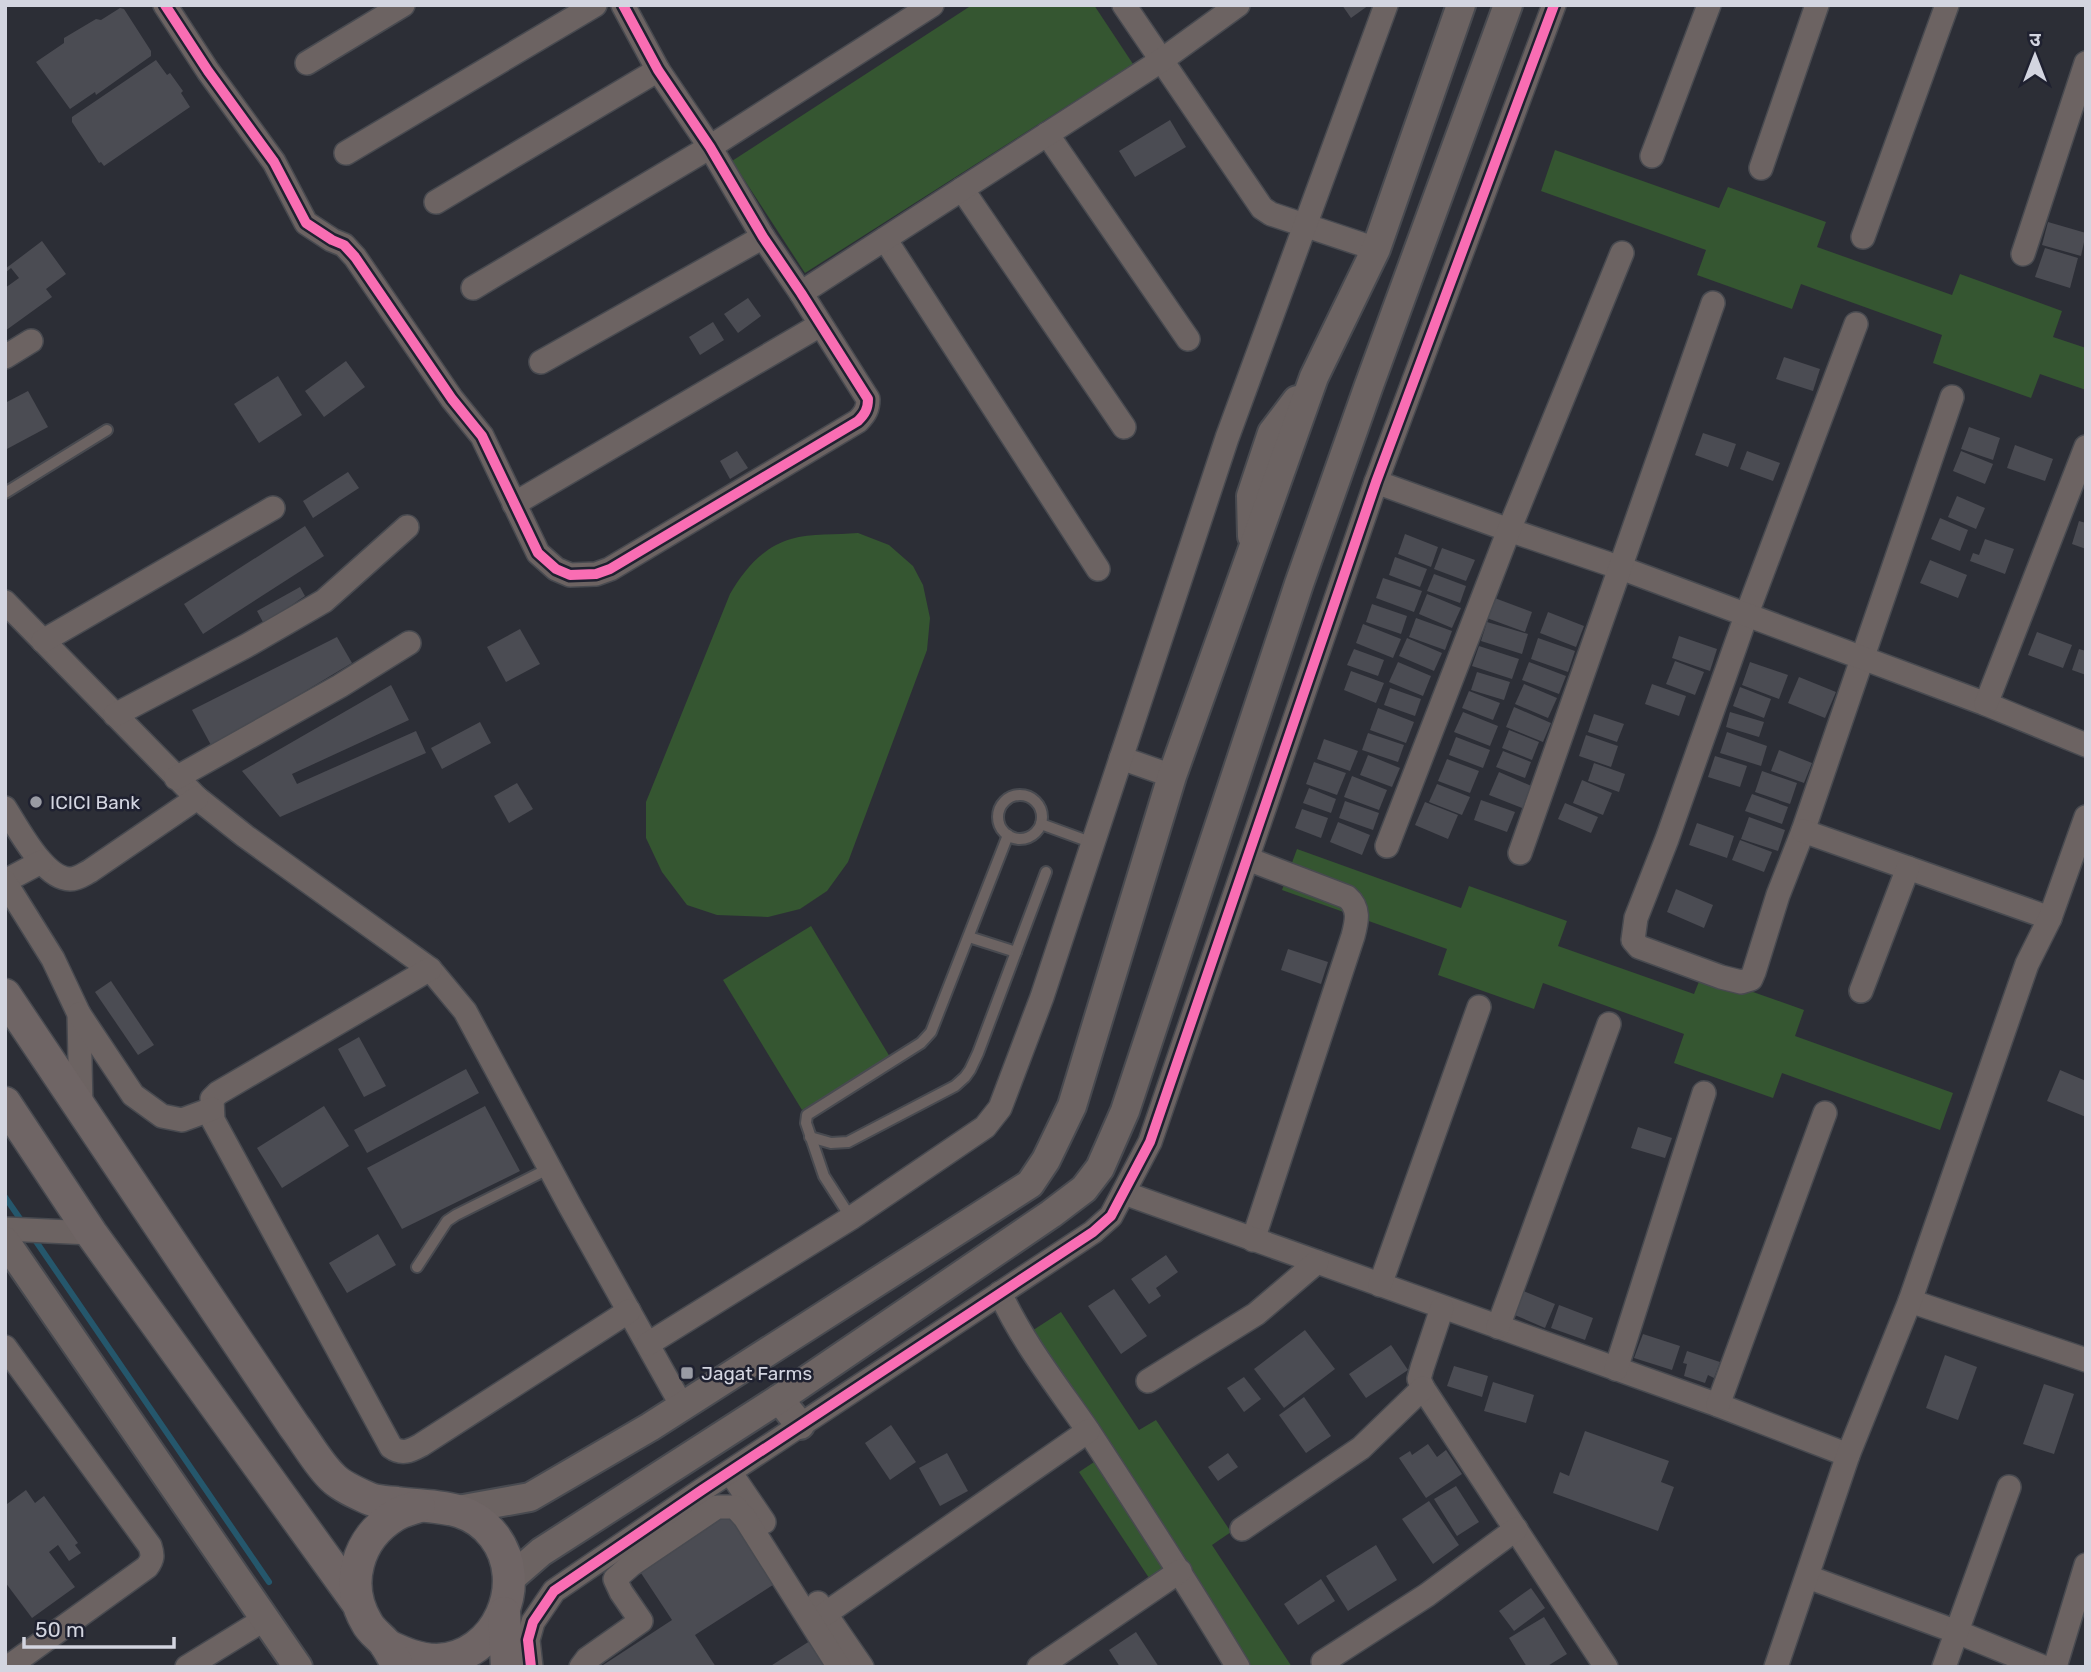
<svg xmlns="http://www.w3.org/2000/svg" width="2091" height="1672" viewBox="0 0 2091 1672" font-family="Rubik,'Noto Sans Devanagari',sans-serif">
	<rect width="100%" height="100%" fill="#2c2e36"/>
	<g fill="#355631">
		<polygon points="972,5 1094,5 1133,64 805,273 732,161"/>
		<polygon points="1555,150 1719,208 1728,187 1826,222 1817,247 1952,295 1960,274 2062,311 2053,337 2086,348 2086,390 2040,374 2031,398 1933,363 1942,335 1801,284 1792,309 1697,275 1706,250 1541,191"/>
		<path d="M 858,533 L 889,545 L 913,566 L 923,585 L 930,618 L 927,650 L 848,862 L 827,891 L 800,909 L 768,917 L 717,915 L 687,905 L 662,872 L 646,838 L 646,802 L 730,594 C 744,570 763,547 791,539 C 811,533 837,535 858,533 Z"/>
		<polygon points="1297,849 1461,908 1469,886 1567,921 1558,946 1694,994 1702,974 1804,1010 1795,1036 1953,1093 1940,1130 1782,1073 1773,1098 1674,1063 1684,1034 1543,983 1534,1009 1438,975 1447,949 1282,890"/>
		<polygon points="811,926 890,1057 802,1110 723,980"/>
		<polygon points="1061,1312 1139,1430 1156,1420 1231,1532 1212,1545 1292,1667 1238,1667 1172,1567 1151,1581 1079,1472 1097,1460 1018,1340"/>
	</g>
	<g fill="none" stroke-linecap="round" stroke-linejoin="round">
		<g stroke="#25576c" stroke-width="6">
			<polyline points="5,1197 23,1223"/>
			<polyline points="33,1237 269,1582"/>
		</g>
	</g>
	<g fill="#4b4c53">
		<polygon points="1342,5 1369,5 1351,18"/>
		<polygon points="120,8 124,9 151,51 151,56 96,95 95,92 70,109 36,62 64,43 64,38 96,19 101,20"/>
		<polygon points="156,60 167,75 170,73 183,91 181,93 190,107 104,166 101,162 99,163 72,122 72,117"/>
		<polygon points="1170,120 1186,147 1135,177 1119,151"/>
		<polygon points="2048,222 2086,233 2081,256 2042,245"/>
		<polygon points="42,241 66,274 46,289 52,297 5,331 5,288 19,278 11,268 5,273 5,269"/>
		<polygon points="2045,248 2078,258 2070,288 2035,277"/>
		<polygon points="748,298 761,316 738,333 724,314"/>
		<polygon points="713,322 724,340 700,355 689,337"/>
		<polygon points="1784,357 1820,369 1813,391 1776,379"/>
		<polygon points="346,361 365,387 324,417 305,391"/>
		<polygon points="278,376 302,415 259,443 234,404"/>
		<polygon points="28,391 48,427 5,450 5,403"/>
		<polygon points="1969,427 2000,438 1993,460 1961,449"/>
		<polygon points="1703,433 1736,444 1728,467 1695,455"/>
		<polygon points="2015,445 2053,459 2045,481 2007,468"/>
		<polygon points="737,451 748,468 730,479 720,461"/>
		<polygon points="1747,451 1780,463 1773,481 1740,469"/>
		<polygon points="1961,451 1993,464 1985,484 1953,471"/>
		<polygon points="348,472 359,488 313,518 303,501"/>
		<polygon points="1957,496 1985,508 1976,529 1948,517"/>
		<polygon points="1940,518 1968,530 1960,551 1931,539"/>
		<polygon points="2079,521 2086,523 2086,549 2072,544"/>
		<polygon points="305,526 324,556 203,634 184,604"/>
		<polygon points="1405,534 1438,547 1431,567 1398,554"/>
		<polygon points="1985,539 2014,549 2005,574 1970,561 1973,553 1979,555"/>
		<polygon points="1442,548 1475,560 1466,581 1434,569"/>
		<polygon points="1395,557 1427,569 1420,587 1389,575"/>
		<polygon points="1930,560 1967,575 1958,598 1920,583"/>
		<polygon points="1434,574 1466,586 1460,603 1427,591"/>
		<polygon points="1383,578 1422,591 1414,612 1376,598"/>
		<polygon points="300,587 305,596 264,624 257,611"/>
		<polygon points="1427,594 1461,608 1452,628 1419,614"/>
		<polygon points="1492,597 1532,612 1525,632 1484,617"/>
		<polygon points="1372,604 1407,616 1401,634 1366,622"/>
		<polygon points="1548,612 1584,626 1576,647 1540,633"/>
		<polygon points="1416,618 1452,631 1445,650 1409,637"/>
		<polygon points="1487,622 1528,634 1522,654 1481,641"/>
		<polygon points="1363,624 1401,639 1393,658 1356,643"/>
		<polygon points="520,629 540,664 506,682 487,647"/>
		<polygon points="2037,632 2072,645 2063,668 2028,655"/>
		<polygon points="1679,636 1717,649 1710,671 1672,658"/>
		<polygon points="337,637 352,663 212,747 192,710"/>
		<polygon points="1407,638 1442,653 1434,671 1399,656"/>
		<polygon points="1538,638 1575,651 1568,672 1531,659"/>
		<polygon points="1479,646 1519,659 1512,679 1472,666"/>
		<polygon points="1354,649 1384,660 1378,676 1347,665"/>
		<polygon points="2079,649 2086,651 2086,675 2072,670"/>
		<polygon points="1675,661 1704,672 1695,695 1666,684"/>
		<polygon points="1398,662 1431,676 1423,696 1389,682"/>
		<polygon points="1529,662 1566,676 1559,694 1522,680"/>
		<polygon points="1750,662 1788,675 1779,699 1742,685"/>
		<polygon points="1351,671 1384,683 1376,703 1344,690"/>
		<polygon points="1477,672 1510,682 1504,700 1471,690"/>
		<polygon points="1799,677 1836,692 1825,718 1788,703"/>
		<polygon points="1524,684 1557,698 1548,718 1515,704"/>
		<polygon points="1652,684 1686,696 1679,716 1645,704"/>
		<polygon points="391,685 409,720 292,774 297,784 416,731 426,753 280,817 242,771"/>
		<polygon points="1740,687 1771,699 1764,718 1733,706"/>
		<polygon points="1390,688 1421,699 1415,716 1384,705"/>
		<polygon points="1469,691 1500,703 1493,720 1462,708"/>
		<polygon points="1514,707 1551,723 1543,742 1506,727"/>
		<polygon points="1378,708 1414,722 1406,743 1370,730"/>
		<polygon points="1463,712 1498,726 1490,746 1454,732"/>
		<polygon points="1730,712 1764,722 1759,737 1726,727"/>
		<polygon points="1594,714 1624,724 1617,742 1588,732"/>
		<polygon points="480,722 491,743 442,769 431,748"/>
		<polygon points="1509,730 1539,742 1532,760 1502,748"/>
		<polygon points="1727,732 1767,746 1761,766 1720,753"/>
		<polygon points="1368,733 1404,745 1398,762 1362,750"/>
		<polygon points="1586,735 1618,746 1611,767 1579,756"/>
		<polygon points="1456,737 1490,750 1483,768 1449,755"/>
		<polygon points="1324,739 1358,751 1350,771 1317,759"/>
		<polygon points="1779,750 1812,763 1804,783 1771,771"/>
		<polygon points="1503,751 1531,762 1525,778 1496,767"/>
		<polygon points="1368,755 1400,768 1392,787 1360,775"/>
		<polygon points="1715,756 1747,766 1740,787 1708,777"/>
		<polygon points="1447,759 1479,771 1470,793 1438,781"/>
		<polygon points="1314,762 1346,773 1337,795 1306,784"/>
		<polygon points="1594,763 1625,774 1619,792 1588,781"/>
		<polygon points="1762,771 1797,783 1790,804 1755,792"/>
		<polygon points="1499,772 1536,788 1527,810 1489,795"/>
		<polygon points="1352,776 1387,790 1379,810 1344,797"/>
		<polygon points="1582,780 1612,793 1603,815 1573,803"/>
		<polygon points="517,783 533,809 509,823 494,796"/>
		<polygon points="1437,784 1470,797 1462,815 1429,802"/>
		<polygon points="1309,788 1336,799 1331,813 1303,803"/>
		<polygon points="1752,794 1788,807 1782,824 1745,811"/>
		<polygon points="1481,800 1515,812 1507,832 1474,820"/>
		<polygon points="1345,801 1379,813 1373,830 1339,818"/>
		<polygon points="1425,802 1458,815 1448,839 1415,825"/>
		<polygon points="1565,803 1598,817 1591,833 1558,819"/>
		<polygon points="1302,809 1328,818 1321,838 1295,828"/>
		<polygon points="1749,817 1785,830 1778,851 1741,839"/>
		<polygon points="1338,822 1370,835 1362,855 1330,842"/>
		<polygon points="1697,823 1734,836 1727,858 1689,845"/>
		<polygon points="1740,840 1772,852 1764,872 1732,860"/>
		<polygon points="1676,889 1713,905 1704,928 1667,912"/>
		<polygon points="1288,949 1328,962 1321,984 1281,970"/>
		<polygon points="111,981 154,1045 138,1055 95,992"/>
		<polygon points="359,1037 386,1086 364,1097 338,1049"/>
		<polygon points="466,1069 479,1093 367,1153 354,1130"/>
		<polygon points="2060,1070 2086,1081 2086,1117 2047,1101"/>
		<polygon points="324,1106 349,1146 282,1188 257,1148"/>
		<polygon points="485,1106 520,1171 402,1229 367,1168"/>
		<polygon points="1638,1127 1672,1138 1665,1158 1631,1148"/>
		<polygon points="378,1234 396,1265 347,1293 329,1263"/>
		<polygon points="1166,1255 1178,1272 1156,1288 1161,1296 1149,1304 1131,1279"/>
		<polygon points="1114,1289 1147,1336 1121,1354 1088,1306"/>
		<polygon points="1521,1290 1555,1304 1545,1328 1510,1313"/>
		<polygon points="1559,1305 1593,1318 1585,1340 1551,1328"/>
		<polygon points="1305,1330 1335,1369 1284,1408 1254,1369"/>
		<polygon points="1643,1334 1680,1346 1672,1370 1634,1358"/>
		<polygon points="1391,1345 1408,1370 1366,1398 1349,1374"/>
		<polygon points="1687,1351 1720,1362 1714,1378 1708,1375 1705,1383 1684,1376 1687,1364 1683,1363"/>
		<polygon points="1945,1355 1977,1367 1958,1420 1926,1408"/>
		<polygon points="1454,1366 1488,1376 1482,1397 1447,1386"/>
		<polygon points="1244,1377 1261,1399 1244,1412 1227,1388"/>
		<polygon points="1493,1382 1534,1395 1526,1423 1484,1411"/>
		<polygon points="2044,1384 2074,1394 2054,1454 2023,1444"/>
		<polygon points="1304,1397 1331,1436 1306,1453 1279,1415"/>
		<polygon points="891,1425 916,1462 890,1480 865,1443"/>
		<polygon points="1585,1431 1669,1461 1661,1482 1674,1487 1658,1531 1553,1493 1560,1472 1569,1476"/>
		<polygon points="1428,1444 1437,1457 1446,1450 1462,1474 1426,1498 1399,1458 1410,1451 1412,1455"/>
		<polygon points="947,1453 968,1491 940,1506 919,1468"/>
		<polygon points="1228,1453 1238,1467 1218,1481 1208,1467"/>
		<polygon points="1456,1486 1479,1522 1457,1536 1434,1499"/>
		<polygon points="26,1490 35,1503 44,1496 78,1543 75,1545 81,1553 69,1561 58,1545 49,1552 75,1587 32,1618 5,1582 5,1502 7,1504"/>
		<polygon points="1429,1501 1459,1545 1433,1564 1402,1519"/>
		<polygon points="727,1508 776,1583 695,1635 716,1667 600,1667 672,1620 637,1567"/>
		<polygon points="1376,1545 1397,1580 1348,1611 1326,1576"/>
		<polygon points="1321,1579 1335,1601 1298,1625 1284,1604"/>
		<polygon points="1531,1588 1545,1608 1514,1631 1499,1611"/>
		<polygon points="1544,1617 1567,1654 1546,1667 1527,1667 1509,1638"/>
		<polygon points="1136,1632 1159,1667 1120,1667 1109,1650"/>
		<polygon points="813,1639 831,1667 769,1667"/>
	</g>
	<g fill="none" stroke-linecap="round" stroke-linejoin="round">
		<defs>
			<g id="service">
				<polyline points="5,493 107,430"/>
				<circle cx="1020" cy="817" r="22"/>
				<polyline points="1041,824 1093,843"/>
				<polyline points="969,937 1016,952"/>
				<polyline points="810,1137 831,1143 848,1142 955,1086 965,1077 970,1070 978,1053 1046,872"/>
				<polyline points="851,1218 824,1176 806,1123 807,1115 921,1043 931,1032 1008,835"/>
				<polyline points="417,1267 447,1221 456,1215 550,1168"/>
			</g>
			<g id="minor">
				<path d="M 165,5 L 208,71 L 274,162 L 306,223 L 332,240 L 344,245 L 355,257 L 452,399 L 482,436 L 538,553 L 556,569 L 570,575 L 596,574 L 610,569 L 858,421 C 865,414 868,409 868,399 L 801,293 L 763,237 L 710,147 L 658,70 L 623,5"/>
				<polyline points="1124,5 1262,208 1271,214 1376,249"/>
				<polyline points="307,63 403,5"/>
				<polyline points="1047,134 1188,339"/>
				<polyline points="346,153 595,5"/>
				<polyline points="1652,156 1709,5"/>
				<polyline points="1761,168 1817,5"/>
				<polyline points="962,189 1124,427"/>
				<polyline points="436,202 658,70"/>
				<polyline points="1863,237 1947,5"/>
				<polyline points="885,239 1098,569"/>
				<polyline points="2023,254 2086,63"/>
				<polyline points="473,288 710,147 932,5"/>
				<polyline points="801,293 1162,60 1238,5"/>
				<polyline points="1856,324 1746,616 1667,839 1636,918 1633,940 1639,947 1721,977 1741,982 1751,979 1754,972 1778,895 1803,831 1952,397"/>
				<polyline points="5,357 31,341"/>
				<polyline points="541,362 763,237"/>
				<polyline points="1376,482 1509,530 1621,568 1986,704 2086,745"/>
				<polyline points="514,504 820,325"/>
				<polyline points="5,602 197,798 245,836 430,969 465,1011 570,1206 682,1406"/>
				<polyline points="43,641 273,508"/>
				<polyline points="1986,704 2086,447"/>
				<polyline points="115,715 246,646 324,601 407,527"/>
				<polyline points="1121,758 1172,776"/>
				<polyline points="176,778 340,686 409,643"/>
				<path d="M 5,808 C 18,828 44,879 70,879 C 78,879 84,874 90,871 L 197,798"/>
				<polyline points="1803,831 2050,918"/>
				<polyline points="1387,846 1509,530 1622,253"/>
				<polyline points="1520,853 1713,303"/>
				<path d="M 1248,859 L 1347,897 C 1360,908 1357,921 1353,936 L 1253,1240"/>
				<polyline points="5,881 41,862"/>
				<polyline points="5,882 53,959 79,1014 81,1108"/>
				<path d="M 430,969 L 218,1093 L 212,1099 L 213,1120 L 391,1447 C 402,1455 410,1451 421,1445 L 629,1311"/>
				<polyline points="1861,991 1908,868"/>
				<polyline points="79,1014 133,1095 162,1116 182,1120 212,1109"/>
				<polyline points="1124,1193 1718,1405 1848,1455"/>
				<polyline points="5,1229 91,1233"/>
				<polyline points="1380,1285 1479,1007"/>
				<path d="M 1000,1293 C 1023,1343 1058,1387 1089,1432 C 1140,1510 1190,1587 1238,1667"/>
				<polyline points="1910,1301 2086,1360"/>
				<polyline points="1442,1308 1422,1368 1419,1379 1423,1388 1606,1667"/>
				<polyline points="1498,1327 1609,1024"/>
				<polyline points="648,1344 851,1218 985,1127 1000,1108 1042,997 1227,438 1386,5"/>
				<path d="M 5,1347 L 150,1546 C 153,1555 153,1559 147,1567 L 8,1667"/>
				<polyline points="1616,1369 1704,1093"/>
				<polyline points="1148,1381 1256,1314 1317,1262"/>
				<polyline points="1718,1405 1825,1113"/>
				<polyline points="730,1472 764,1522"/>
				<polyline points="1242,1529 1361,1448 1423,1388"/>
				<polyline points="1808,1577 1957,1632 2043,1667"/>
				<polyline points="818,1603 862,1667"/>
				<polyline points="825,1614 1088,1431"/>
				<polyline points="1323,1662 1427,1595 1516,1529"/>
				<polyline points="187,1667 265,1619"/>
				<polyline points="531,1667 528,1640 533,1622 554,1591 702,1490 1093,1232 1111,1216 1150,1142 1376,482 1554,5"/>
				<polyline points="581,1667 587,1659 641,1621 621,1592 615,1579 631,1565 717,1507 735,1507 745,1518 839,1667"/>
				<polyline points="1039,1667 1180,1571"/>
				<polyline points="1776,1667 1848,1455 1910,1301 2027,964 2050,918 2086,817"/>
				<polyline points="1944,1667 2009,1487"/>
				<polyline points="2055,1667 2086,1565"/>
			</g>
			<g id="tertiary">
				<polyline points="1252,536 1251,496 1272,433 1297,400"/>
				<polyline points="5,1241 298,1667"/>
				<polyline points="779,1399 800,1425"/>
				<polyline points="458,1510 530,1497 650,1427 1030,1184 1046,1160 1072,1106 1172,776 1314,377 1376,249 1461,5"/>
				<polyline points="510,1579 541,1552 779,1399 1051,1214 1084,1189 1100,1168 1125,1111 1299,584 1368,388 1508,5"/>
			</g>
			<g id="secondary">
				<path d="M 5,995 L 294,1426 C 307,1443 318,1464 333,1478 C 342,1487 359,1494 370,1499 C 378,1502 388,1502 397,1503 C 434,1508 469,1503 494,1536 C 530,1583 497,1658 437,1660 C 418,1660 403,1653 386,1645"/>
				<polyline points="5,1103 91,1233 357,1602"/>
				<polyline points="504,1613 507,1667"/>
				<path d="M 396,1662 C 392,1656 389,1649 385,1643 C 379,1636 371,1631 367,1623 C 344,1585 357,1539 394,1516 C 401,1511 411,1509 419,1506"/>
			</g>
		</defs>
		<use href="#service" stroke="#484a50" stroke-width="14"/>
		<use href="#minor" stroke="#484a50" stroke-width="26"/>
		<use href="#tertiary" stroke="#484a50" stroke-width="32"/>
		<use href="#secondary" stroke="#484a50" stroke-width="35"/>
		<use href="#service" stroke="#6c6362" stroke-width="10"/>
		<use href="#minor" stroke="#6c6362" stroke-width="23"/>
		<use href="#tertiary" stroke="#6c6362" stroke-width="28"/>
		<use href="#secondary" stroke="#6f6565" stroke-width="32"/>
		<defs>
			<g id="cycleway">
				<path d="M 165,5 L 208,71 L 274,162 L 306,223 L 332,240 L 344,245 L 355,257 L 452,399 L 482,436 L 538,553 L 556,569 L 570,575 L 596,574 L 610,569 L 858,421 C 865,414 868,409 868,399 L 801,293 L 763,237 L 710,147 L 658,70 L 623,5"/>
				<polyline points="531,1667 528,1640 533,1622 554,1591 702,1490 1093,1232 1111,1216 1150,1142 1376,482 1554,5"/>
			</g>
		</defs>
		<use href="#cycleway" stroke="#1f2130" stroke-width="15"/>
		<use href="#cycleway" stroke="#f96db3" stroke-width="10"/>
	</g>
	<g fill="#999ba4" stroke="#1f2130" stroke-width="2.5">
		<circle cx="36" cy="802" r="7"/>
		<rect x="680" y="1366" width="14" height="14" rx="3.5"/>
	</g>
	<g text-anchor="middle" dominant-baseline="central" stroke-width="5" stroke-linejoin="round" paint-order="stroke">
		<g font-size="19" fill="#d3d5e0" stroke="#1f2130" text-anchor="start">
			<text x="50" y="802">ICICI Bank</text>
			<text x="701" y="1373">Jagat Farms</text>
		</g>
	</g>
	<rect width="2091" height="1672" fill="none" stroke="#d3d5e0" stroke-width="14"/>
	<g transform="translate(2035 56)" stroke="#1f2130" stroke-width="5" paint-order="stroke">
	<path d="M0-5L12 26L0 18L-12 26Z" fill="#d3d5e0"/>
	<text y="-10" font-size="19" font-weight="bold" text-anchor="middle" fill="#d3d5e0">उ</text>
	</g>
	<path d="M24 1637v10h150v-10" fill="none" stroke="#d3d5e0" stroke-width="3.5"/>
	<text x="35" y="1637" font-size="21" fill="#d3d5e0" stroke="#1f2130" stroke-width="5" paint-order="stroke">50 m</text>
</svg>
